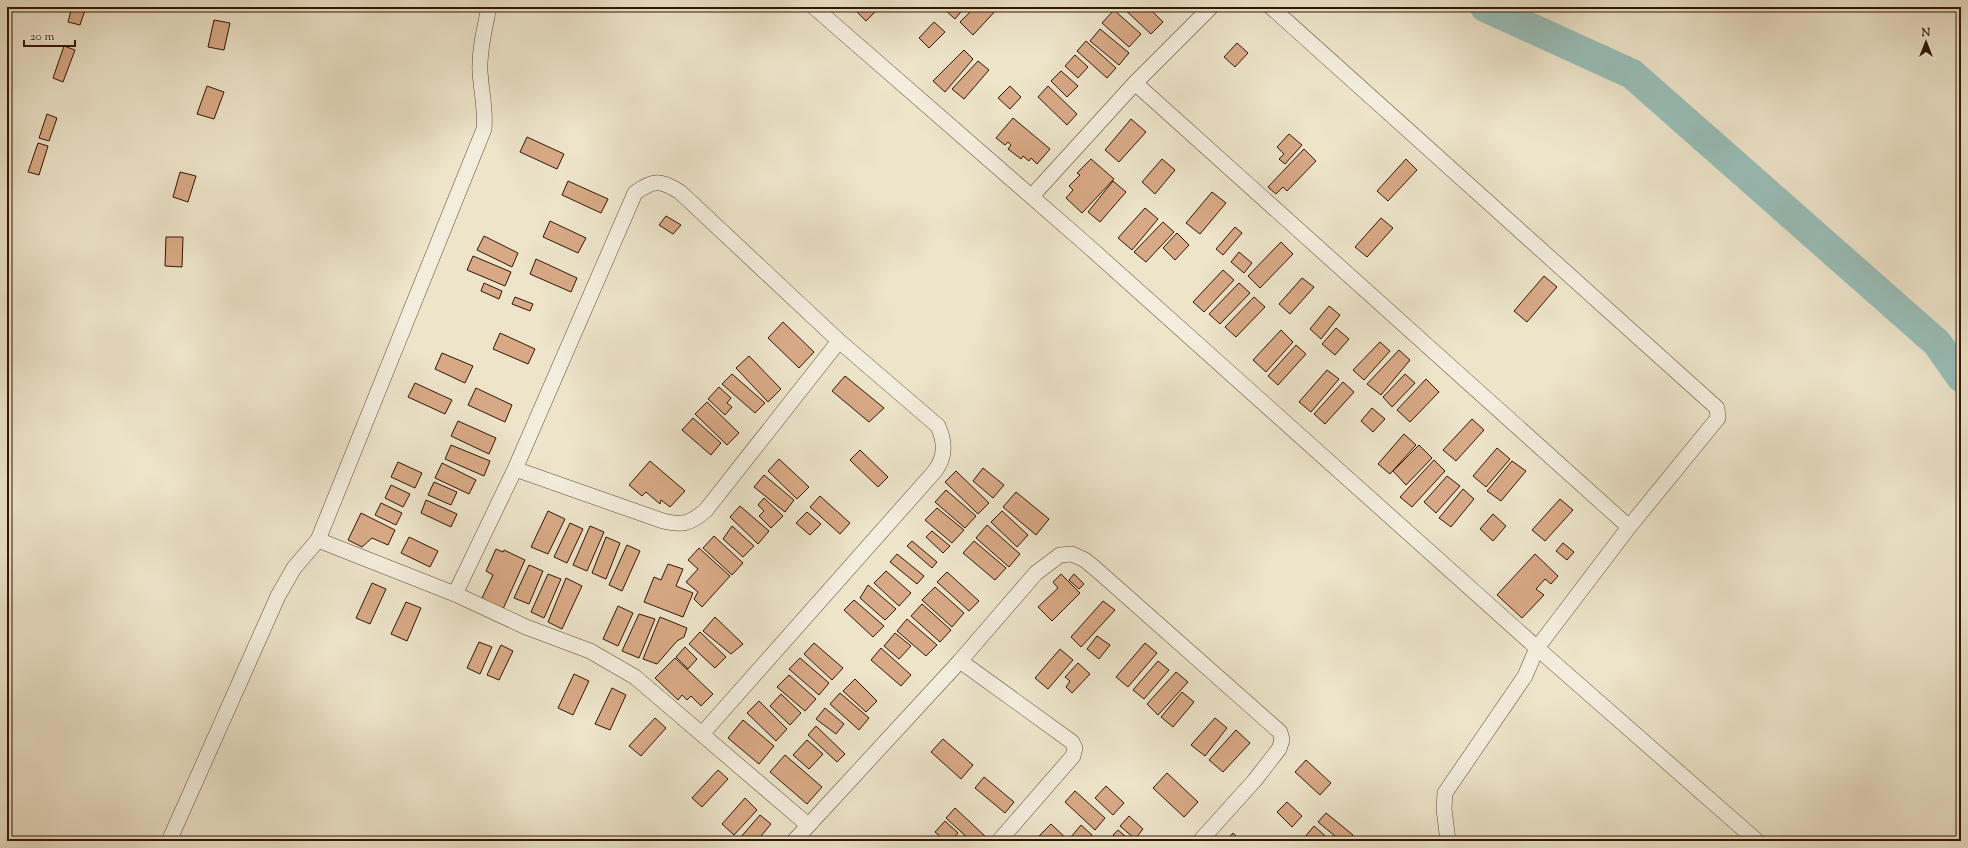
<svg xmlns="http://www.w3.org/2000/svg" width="1968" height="848" viewBox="0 0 1968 848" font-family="'Sorts Mill Goudy',serif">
	<rect width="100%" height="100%" fill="#ede4ca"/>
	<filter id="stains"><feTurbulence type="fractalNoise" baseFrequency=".005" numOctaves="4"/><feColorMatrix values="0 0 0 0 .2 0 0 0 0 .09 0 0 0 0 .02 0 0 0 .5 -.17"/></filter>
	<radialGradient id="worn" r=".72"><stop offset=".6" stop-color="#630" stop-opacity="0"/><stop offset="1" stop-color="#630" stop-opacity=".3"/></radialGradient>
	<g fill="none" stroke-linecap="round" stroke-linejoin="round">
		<polyline stroke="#99beb8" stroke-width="30" points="1485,7 1632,74 1937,343 1961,377"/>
	</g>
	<g fill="#d8a986" stroke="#321602">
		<polygon points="72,7 86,7 80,25 68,22"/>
		<polygon points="861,7 880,7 866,21 857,12"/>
		<polygon points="945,7 965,7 955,19 944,9"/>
		<polygon points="975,7 999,7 973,35 960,22"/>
		<polygon points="1122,7 1148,7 1163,22 1151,34"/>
		<polygon points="1114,10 1141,34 1129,47 1102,23"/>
		<polygon points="214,20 230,23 224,50 208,47"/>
		<polygon points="934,22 945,32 929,48 919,38"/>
		<polygon points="1100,29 1129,53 1119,65 1090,41"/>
		<polygon points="1086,41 1116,68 1107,78 1077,51"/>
		<polygon points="1237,43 1248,53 1235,67 1224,57"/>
		<polygon points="64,46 75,50 63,82 53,78"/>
		<polygon points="964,50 973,59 945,92 933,81"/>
		<polygon points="1075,55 1088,67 1078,78 1065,66"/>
		<polygon points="978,61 989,70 964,99 952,89"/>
		<polygon points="1061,71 1078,86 1067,97 1051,81"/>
		<polygon points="207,86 224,92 214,119 197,114"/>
		<polygon points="1010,86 1021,97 1010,109 998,98"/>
		<polygon points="1048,86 1077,114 1067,125 1038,97"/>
		<polygon points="47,114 57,118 49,141 39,138"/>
		<polygon points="1013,118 1050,149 1037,164 1031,158 1029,161 1023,156 1021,159 1008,149 1011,145 1008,142 1005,145 996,138"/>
		<polygon points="1131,119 1146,132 1119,162 1105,150"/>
		<polygon points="1289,134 1302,145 1285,164 1279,159 1284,154 1277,147"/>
		<polygon points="527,137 564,154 557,169 520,152"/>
		<polygon points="38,143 48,146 39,175 28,172"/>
		<polygon points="1304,149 1316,161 1287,191 1283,187 1276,194 1268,187"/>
		<polygon points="1091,159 1114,179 1082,213 1066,198 1073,190 1069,186 1080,175 1077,173"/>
		<polygon points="1162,159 1175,170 1155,194 1142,182"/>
		<polygon points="1406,159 1417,170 1388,201 1377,191"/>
		<polygon points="180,172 196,176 188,202 173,197"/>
		<polygon points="568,181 608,199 601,213 562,195"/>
		<polygon points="1113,181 1126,192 1100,222 1088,212"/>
		<polygon points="1212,192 1226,203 1200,234 1186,223"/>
		<polygon points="1145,208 1158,219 1132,250 1118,238"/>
		<polygon points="666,216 681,225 673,234 659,225"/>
		<polygon points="1381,218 1393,228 1367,257 1355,247"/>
		<polygon points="550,221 586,238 578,253 543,237"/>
		<polygon points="1163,222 1174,232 1146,262 1134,252"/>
		<polygon points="1235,227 1242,233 1223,255 1216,249"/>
		<polygon points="1177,233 1189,245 1175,260 1163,248"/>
		<polygon points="484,236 518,253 512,267 477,250"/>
		<polygon points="166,237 183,237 182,267 165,266"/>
		<polygon points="1281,242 1293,254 1260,288 1248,276"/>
		<polygon points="1239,252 1252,263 1244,273 1231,262"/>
		<polygon points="473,256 511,272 505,286 467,270"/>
		<polygon points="536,259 577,278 571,292 530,274"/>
		<polygon points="1223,270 1234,280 1204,312 1193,302"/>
		<polygon points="1544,276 1557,287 1527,322 1514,311"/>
		<polygon points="1302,278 1314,287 1290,314 1279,304"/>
		<polygon points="484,283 502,291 499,299 481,291"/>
		<polygon points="1239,283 1250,293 1220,324 1209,314"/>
		<polygon points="515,297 533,304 530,311 512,304"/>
		<polygon points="1254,297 1265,307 1236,337 1225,327"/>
		<polygon points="1329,306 1340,315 1321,339 1310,329"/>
		<polygon points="783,322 814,352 799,368 768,338"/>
		<polygon points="1336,328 1349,339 1335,355 1322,344"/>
		<polygon points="1281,330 1293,342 1266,372 1253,360"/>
		<polygon points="500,333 535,349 528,364 493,349"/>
		<polygon points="1380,342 1390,351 1364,380 1353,370"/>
		<polygon points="1296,345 1306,354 1278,385 1268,376"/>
		<polygon points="1399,350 1410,360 1381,395 1367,384"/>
		<polygon points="442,353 473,366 465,383 435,369"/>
		<polygon points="749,356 781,389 768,402 736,368"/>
		<polygon points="1327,370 1339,379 1311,412 1299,402"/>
		<polygon points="732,374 765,403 755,413 722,384"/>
		<polygon points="1405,374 1415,383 1392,407 1383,397"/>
		<polygon points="845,376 884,408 869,422 832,391"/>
		<polygon points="1426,379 1439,392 1410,422 1397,410"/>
		<polygon points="1343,382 1354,392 1325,424 1314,414"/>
		<polygon points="415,383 452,400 445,414 408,397"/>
		<polygon points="719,387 731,398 727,403 732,407 725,415 708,399"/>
		<polygon points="476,388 512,405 505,422 468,405"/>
		<polygon points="707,402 739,433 727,445 695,414"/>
		<polygon points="1372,408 1385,419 1373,432 1361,421"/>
		<polygon points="693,418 721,443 711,455 682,430"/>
		<polygon points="1472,419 1484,430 1456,461 1443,450"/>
		<polygon points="458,421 496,438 489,454 451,436"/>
		<polygon points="1404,434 1416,445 1390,474 1378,464"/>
		<polygon points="451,445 490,461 484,476 445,459"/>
		<polygon points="1419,445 1432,458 1406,485 1393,471"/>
		<polygon points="1497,448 1510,459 1486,487 1473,476"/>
		<polygon points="860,450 888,477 878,487 850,460"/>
		<polygon points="779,459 809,487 797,499 768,471"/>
		<polygon points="1434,460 1445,471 1412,507 1400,497"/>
		<polygon points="650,461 685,491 670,507 661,500 660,504 646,492 642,496 629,485"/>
		<polygon points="1512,461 1526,471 1501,501 1487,491"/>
		<polygon points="398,462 422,473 415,488 391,477"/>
		<polygon points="442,463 476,480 469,494 435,478"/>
		<polygon points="983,468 1004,485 993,498 973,481"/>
		<polygon points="956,471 989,503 978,514 945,482"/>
		<polygon points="764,475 794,500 785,512 754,487"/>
		<polygon points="1447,476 1460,486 1436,513 1424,502"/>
		<polygon points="434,482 457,492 451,505 428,495"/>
		<polygon points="391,485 410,494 403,507 385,498"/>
		<polygon points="1463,489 1474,499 1451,527 1439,518"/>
		<polygon points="946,490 976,516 965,528 935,502"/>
		<polygon points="1016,492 1049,519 1036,535 1003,507"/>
		<polygon points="820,496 850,523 840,534 810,507"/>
		<polygon points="764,498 783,516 771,528 759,516 764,511 758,505"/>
		<polygon points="1560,499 1573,510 1545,541 1532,530"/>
		<polygon points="426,500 457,514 451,527 421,513"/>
		<polygon points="381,503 402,513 396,525 375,515"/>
		<polygon points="740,506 769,531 758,544 730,517"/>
		<polygon points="937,508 964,530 952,543 925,520"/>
		<polygon points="548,511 565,519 548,554 531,547"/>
		<polygon points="1002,511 1028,535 1017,547 991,522"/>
		<polygon points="807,512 821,524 810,535 796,523"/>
		<polygon points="361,513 395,530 388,545 372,538 362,547 348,540"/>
		<polygon points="1493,514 1506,526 1493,541 1480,529"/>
		<polygon points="570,523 583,529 567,563 554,557"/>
		<polygon points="987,525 1020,554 1009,567 976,538"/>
		<polygon points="590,526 604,532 587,571 573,565"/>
		<polygon points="732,526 754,546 743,557 723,539"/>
		<polygon points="932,531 950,546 943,553 926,537"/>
		<polygon points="714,536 743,563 732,575 703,548"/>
		<polygon points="409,537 438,551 430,567 401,553"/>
		<polygon points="606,537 620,543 606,579 592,573"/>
		<polygon points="912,541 937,562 932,568 907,546"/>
		<polygon points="974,541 1006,568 995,580 963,553"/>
		<polygon points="1563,543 1574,552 1567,560 1556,551"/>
		<polygon points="627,545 640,551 622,591 609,585"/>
		<polygon points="699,548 730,576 702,607 694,599 698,592 686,582 698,569 688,560"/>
		<polygon points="496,549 503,552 504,550 525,560 503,609 481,600 493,575 486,571"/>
		<polygon points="897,554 924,576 917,584 890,562"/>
		<polygon points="1535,554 1558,576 1551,584 1545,579 1536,589 1544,595 1522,618 1497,595"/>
		<polygon points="668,564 683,569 676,586 693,593 683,617 644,602 654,577 661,580"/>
		<polygon points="529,565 543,571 529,604 514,598"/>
		<polygon points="886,571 911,593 899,606 874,583"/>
		<polygon points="947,572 979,601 969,611 937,582"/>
		<polygon points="548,574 561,579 544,618 531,612"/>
		<polygon points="1061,574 1080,593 1052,621 1038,607 1058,588 1053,582"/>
		<polygon points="1074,574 1084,584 1079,589 1069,580"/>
		<polygon points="566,578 582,586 562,629 548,622"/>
		<polygon points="372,583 386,589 370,624 356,618"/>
		<polygon points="868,585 896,609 885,620 860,598"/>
		<polygon points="935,587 964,613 952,627 922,600"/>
		<polygon points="854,600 884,626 873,637 844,610"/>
		<polygon points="1103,601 1115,610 1081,647 1071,637"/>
		<polygon points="406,602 421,608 407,641 391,634"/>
		<polygon points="922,604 951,630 940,642 911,616"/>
		<polygon points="618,606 633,613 618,646 603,639"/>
		<polygon points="639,614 655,619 639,658 622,651"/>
		<polygon points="660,617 687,628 684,637 677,641 657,664 643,659"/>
		<polygon points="715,617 743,644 731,654 703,631"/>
		<polygon points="907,619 937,645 926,656 897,631"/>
		<polygon points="700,632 726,657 715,668 689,644"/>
		<polygon points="895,633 911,646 899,659 884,646"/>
		<polygon points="1097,636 1110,645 1099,659 1087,649"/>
		<polygon points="479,642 492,647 480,674 467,668"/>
		<polygon points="814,643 843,668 832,680 804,654"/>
		<polygon points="1145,643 1157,653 1128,687 1116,677"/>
		<polygon points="501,645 513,651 499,680 487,675"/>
		<polygon points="685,647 697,659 688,669 676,657"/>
		<polygon points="881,648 911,675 901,686 871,660"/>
		<polygon points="1060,649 1073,660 1048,689 1035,678"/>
		<polygon points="675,658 713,694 701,706 691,696 687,700 682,695 678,700 655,678"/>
		<polygon points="800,658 829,683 819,695 789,669"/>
		<polygon points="1158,661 1169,670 1144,699 1133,690"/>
		<polygon points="1078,663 1090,674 1072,693 1066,687 1070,681 1065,677"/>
		<polygon points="1176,672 1188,682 1158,715 1147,704"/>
		<polygon points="574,674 589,681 573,715 558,708"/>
		<polygon points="789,675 816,699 805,711 777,687"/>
		<polygon points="855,679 877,701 866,712 843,691"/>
		<polygon points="612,688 626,695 610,730 595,724"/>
		<polygon points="1182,692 1194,702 1173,727 1161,717"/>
		<polygon points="840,693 869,718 859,730 830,704"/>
		<polygon points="781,694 801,713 790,725 770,706"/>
		<polygon points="759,701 787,729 776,741 747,713"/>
		<polygon points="825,708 844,724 836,734 816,719"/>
		<polygon points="655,718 666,728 641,756 629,746"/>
		<polygon points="1215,718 1227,728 1205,756 1191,745"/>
		<polygon points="743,720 774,746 759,764 728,738"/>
		<polygon points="816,726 845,754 837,762 808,735"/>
		<polygon points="1236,730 1250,743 1223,772 1209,760"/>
		<polygon points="943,739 973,765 961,779 931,752"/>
		<polygon points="807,740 823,754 809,769 793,755"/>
		<polygon points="785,755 822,787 807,804 770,772"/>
		<polygon points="1306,760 1331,783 1320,795 1295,772"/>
		<polygon points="718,770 728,779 702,807 692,798"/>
		<polygon points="1167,773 1198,802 1184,817 1153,788"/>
		<polygon points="984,777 1014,802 1005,813 975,788"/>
		<polygon points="1106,786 1124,803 1113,815 1095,798"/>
		<polygon points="1075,791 1105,818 1095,830 1065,802"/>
		<polygon points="745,798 757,810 734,835 722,824"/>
		<polygon points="1287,802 1302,816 1292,827 1277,812"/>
		<polygon points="955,808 987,838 984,841 971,841 946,818"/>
		<polygon points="1326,813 1353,835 1348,841 1341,841 1318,822"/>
		<polygon points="760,815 771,824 757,841 741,841 739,839"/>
		<polygon points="1129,816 1143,829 1135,839 1120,826"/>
		<polygon points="945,821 958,833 951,841 945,841 935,832"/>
		<polygon points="1051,824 1069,841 1045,841 1039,836"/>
		<polygon points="1081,825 1092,835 1086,841 1075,841 1071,837"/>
		<polygon points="1314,826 1331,841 1308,841 1304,838"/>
		<polygon points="1118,830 1131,841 1115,841 1118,839 1113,835"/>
		<polygon points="1233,833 1241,841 1226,841"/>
	</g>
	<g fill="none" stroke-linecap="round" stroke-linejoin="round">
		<defs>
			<g id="minor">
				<polyline points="814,7 1087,245 1537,648 1525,676 1445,793 1444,809 1448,841"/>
				<polyline points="1271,7 1717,408 1718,418 1629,527 1537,648 1757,841"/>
				<polyline points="1135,83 1211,7"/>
				<polyline points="1032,196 1135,83 1629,527"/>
				<path d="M 515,469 L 663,521 C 683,526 691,523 706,510 L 839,341"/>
				<path d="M 318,540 L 484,129 C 486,109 481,91 480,71 C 479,50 485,27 489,7"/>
				<path d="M 455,594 L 515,469 L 635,193 C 654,179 661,180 680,192 L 839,341 L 938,426 C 945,442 946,456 935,471 L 702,734"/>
				<polyline points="960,661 1072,742 1075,748 1073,756 999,841"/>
				<polyline points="169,841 278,596 294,568 318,540 455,594 526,627 590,651 635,677 808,825"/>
				<polyline points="794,841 960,661 1036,573 1060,555 1072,554 1085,560 1097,570 1280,732 1282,740 1279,749 1255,780 1200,841"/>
			</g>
		</defs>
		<use href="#minor" stroke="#614a34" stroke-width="16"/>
		<use href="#minor" stroke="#f3eddd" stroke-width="15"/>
	</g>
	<rect width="1968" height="848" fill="none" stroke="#ede4ca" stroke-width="24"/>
	<rect x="8" y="8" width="1952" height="832" fill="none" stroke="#321602" stroke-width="2"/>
	<rect x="12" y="12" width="1944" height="824" fill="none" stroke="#321602"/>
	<g transform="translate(1926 42)" stroke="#f3eddd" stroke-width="3" paint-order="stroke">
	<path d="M0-3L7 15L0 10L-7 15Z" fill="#321602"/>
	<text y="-6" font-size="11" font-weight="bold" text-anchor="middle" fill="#321602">N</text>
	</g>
	<path d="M24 40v6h51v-6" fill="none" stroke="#321602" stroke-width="2"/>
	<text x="30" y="40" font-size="12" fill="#321602" stroke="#f3eddd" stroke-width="3" paint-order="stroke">20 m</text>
	<rect width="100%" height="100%" filter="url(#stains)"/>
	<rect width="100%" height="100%" fill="url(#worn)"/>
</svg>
